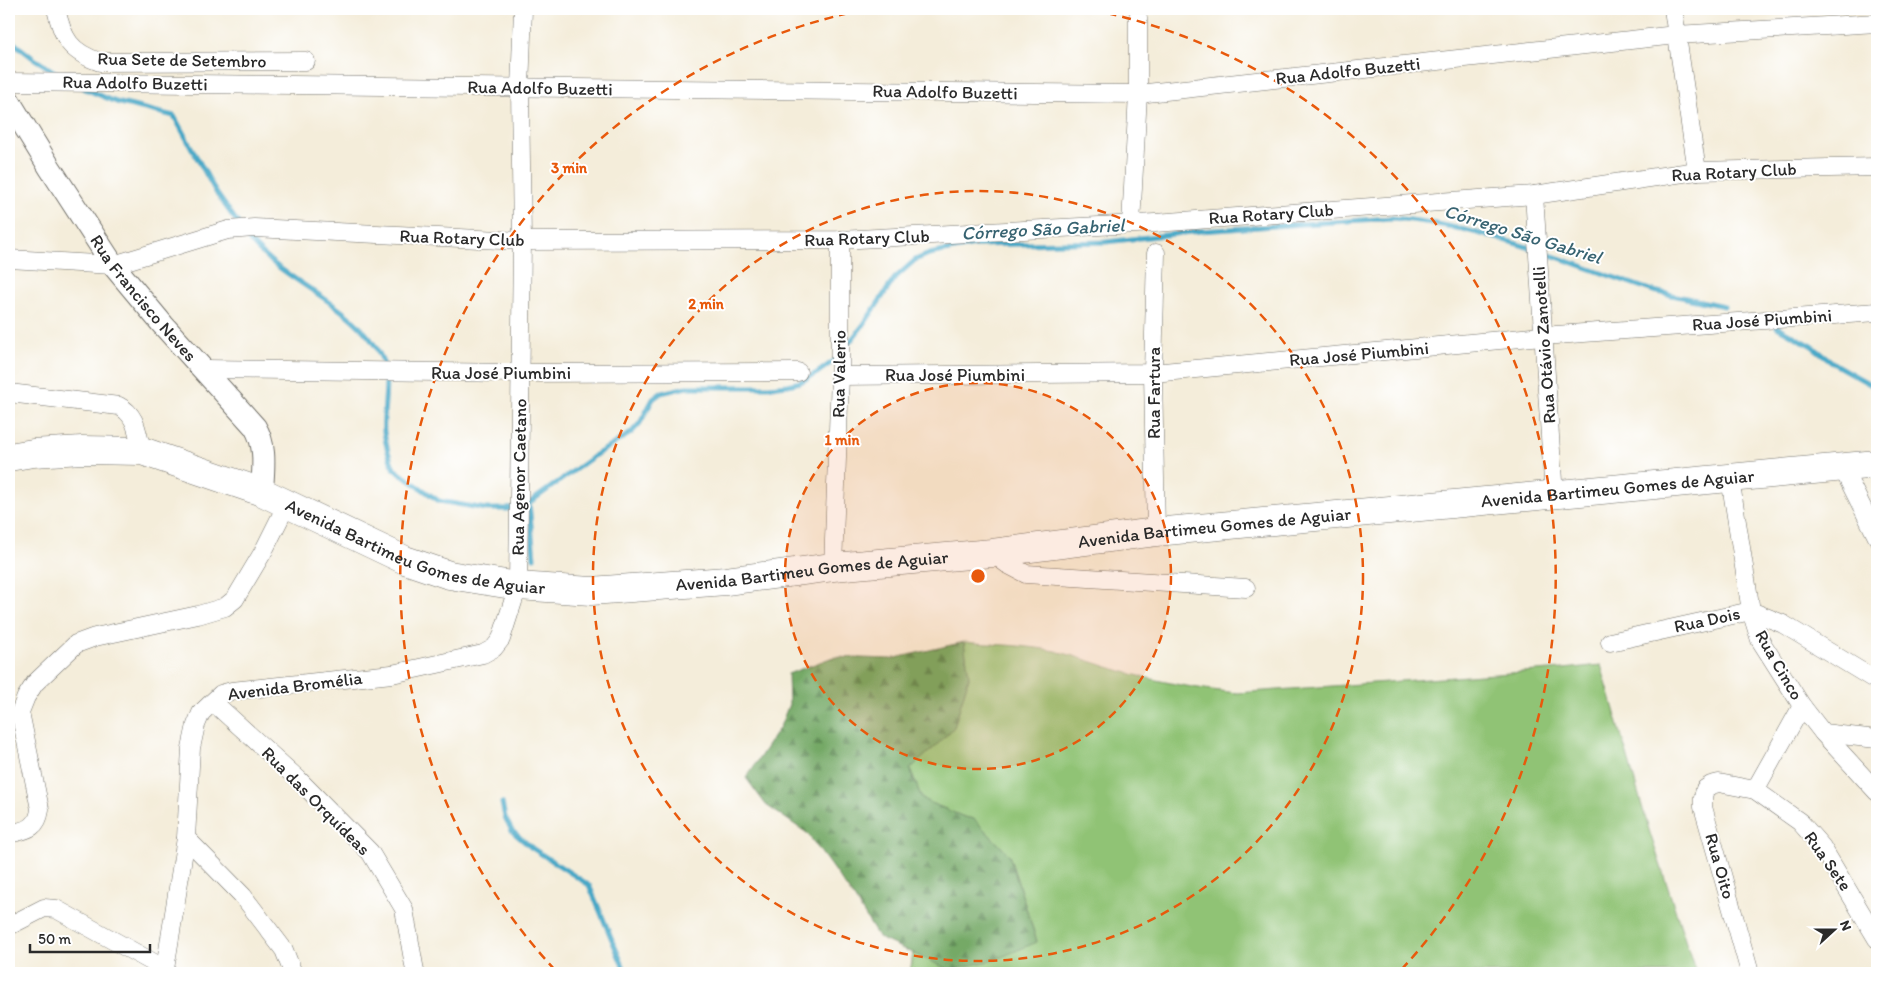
<svg xmlns="http://www.w3.org/2000/svg" width="1886" height="982" viewBox="0 0 1886 982" font-family="Itim,sans-serif">
	<defs>
		<pattern id="forest-firs" width="22" height="20" patternUnits="userSpaceOnUse" patternTransform="scale(1.25)"><rect width="22" height="20" fill="#74a966"/><path d="M5 1l3.5 6h-7zM16 11l3.5 6h-7z" fill="#5f8a54"/></pattern>
	</defs>
	<rect width="100%" height="100%" fill="#fff"/>
	<filter id="ink" filterUnits="userSpaceOnUse"><feTurbulence type="fractalNoise" baseFrequency=".02" numOctaves="2"/><feDisplacementMap in="SourceGraphic" scale="10" xChannelSelector="R" yChannelSelector="G"/><feConvolveMatrix kernelMatrix="1 2 1 2 8 2 1 2 1" color-interpolation-filters="sRGB"/></filter>
	<filter id="wash" filterUnits="userSpaceOnUse"><feTurbulence type="fractalNoise" baseFrequency=".0096" numOctaves="4" result="noise"/><feDisplacementMap in="SourceGraphic" scale="20" xChannelSelector="R" yChannelSelector="G"/><feGaussianBlur stdDeviation="1.12" result="paint"/><feColorMatrix in="noise" values="0 0 0 0 0 0 0 0 0 0 0 0 0 0 0 0 0 1.4 0 .05"/><feComposite in="paint" operator="in"/></filter>
	<g filter="url(#wash)">
		<rect width="100%" height="100%" fill="#f4edda"/>
		<path fill="#90c374" stroke="#5e7750" d="M 964,642 C 994,645 1026,645 1055,651 C 1078,656 1099,665 1121,671 C 1159,682 1198,689 1237,693 L 1564,669 L 1601,665 L 1649,830 L 1696,973 L 910,973 L 913,953 L 950,970 L 1037,941 L 1009,855 L 974,819 L 964,817 L 922,799 L 910,768 L 937,745 L 954,727 L 969,677 Z"/>
		<polygon fill="url(#forest-firs)" stroke="#506a48" points="964,642 969,677 954,727 937,745 910,769 922,799 964,817 974,819 1009,855 1037,942 994,960 950,970 879,938 854,898 807,833 766,805 746,778 780,727 789,704 788,674 833,657 891,659"/>
		<g fill="none" stroke-linecap="round" stroke-linejoin="round">
			<g stroke="#46a7c6" stroke-width="5">
				<polyline points="9,39 33,58 63,77"/>
				<polyline points="85,89 116,102 174,116 217,194 240,226"/>
				<path d="M 244,233 C 278,282 359,304 381,357 C 391,381 382,408 384,432 C 386,445 389,457 394,469 L 439,501 L 486,509 L 507,509 L 521,507 L 529,503 L 594,456 L 631,433 L 640,423 L 653,399 L 661,393 L 687,387 L 768,387 L 788,385 L 800,382 L 817,373 L 835,360"/>
				<polyline points="1542,252 1653,291 1724,306"/>
				<polyline points="1777,327 1812,346 1836,365 1877,388"/>
				<path d="M 845,348 L 864,324 L 895,278 L 915,260 L 929,254 L 975,245 L 1106,242 L 1200,231 L 1392,218 C 1441,222 1488,235 1534,249"/>
				<polyline points="529,503 534,558"/>
				<polyline points="502,803 505,817 512,831 532,848 589,885 626,973"/>
			</g>
		</g>
	</g>
	<g filter="url(#ink)">
		<g fill="none" stroke-linecap="round" stroke-linejoin="round">
			<defs>
				<g id="minor">
					<path d="M 56,9 C 63,39 70,52 100,62 L 306,61"/>
					<polyline points="1673,9 1697,171"/>
					<polyline points="9,82 1138,94 1676,35 1877,23"/>
					<polyline points="1534,195 1554,496"/>
					<polyline points="1131,224 1138,94 1138,17"/>
					<polyline points="1156,253 1153,373 1156,532"/>
					<polyline points="9,259 113,265 228,230 254,228 522,241 840,240 1155,223 1534,195 1697,171 1877,167"/>
					<polyline points="205,369 520,373 798,372"/>
					<polyline points="840,376 1153,373 1542,336 1877,312"/>
					<path d="M 9,393 L 119,406 C 137,415 137,433 142,451"/>
					<polyline points="1842,467 1877,537"/>
					<polyline points="1730,478 1751,611 1760,640 1802,706 1823,733 1877,739"/>
					<polyline points="992,553 1007,564 1026,574 1246,588"/>
					<polyline points="833,567 840,376 840,240"/>
					<polyline points="1610,642 1751,611 1783,624 1877,681"/>
					<polyline points="213,702 298,779 370,852 404,909 415,971"/>
					<polyline points="1823,733 1877,792"/>
					<polyline points="1755,790 1802,706"/>
					<path d="M 9,834 C 26,830 38,829 40,809 L 20,712 L 26,697 L 35,683 L 76,644 L 95,637 L 198,615 L 225,607 L 235,599 L 263,552 L 287,504"/>
					<polyline points="186,838 243,896 284,950 293,973"/>
					<polyline points="9,926 44,908 56,909 165,969 186,838 191,748 196,725 201,713 221,694 232,691 392,674 483,654 494,648 501,639 518,586 522,241 520,88 523,9"/>
					<polyline points="1750,973 1703,807 1703,798 1705,789 1711,785 1719,783 1755,790 1800,822 1822,847 1877,939"/>
				</g>
				<g id="tertiary">
					<path id="s1" d="M 9,101 L 50,168 L 113,265 L 163,325 L 255,427 C 267,447 263,469 262,492"/>
				</g>
				<g id="primary">
					<path id="s2" d="M 9,457 L 33,453 L 82,450 L 142,451 L 262,492 L 405,560 L 449,575 L 518,586 L 591,591 L 726,581 L 833,567 L 992,553 L 1156,532 L 1877,464"/>
				</g>
			</defs>
			<use href="#minor" stroke="#716f68" stroke-width="19"/>
			<use href="#tertiary" stroke="#716f68" stroke-width="24"/>
			<use href="#primary" stroke="#716f68" stroke-width="29"/>
			<use href="#minor" stroke="#fff" stroke-width="18"/>
			<use href="#tertiary" stroke="#fff" stroke-width="22"/>
			<use href="#primary" stroke="#fff" stroke-width="28"/>
		</g>
	</g>
	<circle cx="978" cy="576" r="193" fill="#e8590c" fill-opacity=".12"/>
	<g fill="none" stroke="#e8590c" stroke-width="2.5" stroke-dasharray="9 6">
		<circle cx="978" cy="576" r="193"/>
		<circle cx="978" cy="576" r="385"/>
		<path d="M555 970A578 578 0 0 1 863 10M1093 10A578 578 0 0 1 1401 970"/>
	</g>
	<g text-anchor="middle" dominant-baseline="central" stroke-width="4" stroke-linejoin="round" paint-order="stroke">
		<g font-size="18" fill="#2b2b2b" stroke="#fff">
			<text transform="translate(182 60) rotate(1)">Rua Sete de Setembro</text>
			<text transform="translate(1348 71) rotate(-6)">Rua Adolfo Buzetti</text>
			<text transform="translate(135 83) rotate(1)">Rua Adolfo Buzetti</text>
			<text transform="translate(540 88) rotate(1)">Rua Adolfo Buzetti</text>
			<text transform="translate(945 92) rotate(1)">Rua Adolfo Buzetti</text>
			<text transform="translate(1734 172) rotate(-3)">Rua Rotary Club</text>
			<text transform="translate(1271 214) rotate(-4)">Rua Rotary Club</text>
			<text transform="translate(462 238) rotate(2)">Rua Rotary Club</text>
			<text transform="translate(867 238) rotate(-2)">Rua Rotary Club</text>
			<text stroke="none"><textPath href="#s1" startOffset="239">Rua Francisco Neves</textPath></text>
			<text transform="translate(1762 320) rotate(-4)">Rua José Piumbini</text>
			<text transform="translate(1544 345) rotate(-94)">Rua Otávio Zanotelli</text>
			<text transform="translate(1359 354) rotate(-5)">Rua José Piumbini</text>
			<text x="501" y="373">Rua José Piumbini</text>
			<text transform="translate(839 374) rotate(-89)">Rua Valerio</text>
			<text x="955" y="375">Rua José Piumbini</text>
			<text transform="translate(1154 393) rotate(-90)">Rua Fartura</text>
			<text transform="translate(519 477) rotate(-89)">Rua Agenor Caetano</text>
			<text stroke="none"><textPath href="#s2" startOffset="1640">Avenida Bartimeu Gomes de Aguiar</textPath></text>
			<text stroke="none"><textPath href="#s2" startOffset="1235">Avenida Bartimeu Gomes de Aguiar</textPath></text>
			<text stroke="none"><textPath href="#s2" startOffset="425">Avenida Bartimeu Gomes de Aguiar</textPath></text>
			<text stroke="none"><textPath href="#s2" startOffset="830">Avenida Bartimeu Gomes de Aguiar</textPath></text>
			<text transform="translate(1707 620) rotate(-12)">Rua Dois</text>
			<text transform="translate(1779 665) rotate(60)">Rua Cinco</text>
			<text transform="translate(295 686) rotate(-7)">Avenida Bromélia</text>
			<text transform="translate(316 801) rotate(45)">Rua das Orquídeas</text>
			<text transform="translate(1828 861) rotate(55)">Rua Sete</text>
			<text transform="translate(1720 866) rotate(74)">Rua Oito</text>
		</g>
		<g font-size="19" font-style="italic" fill="#376371" stroke="#fff">
			<text transform="translate(1043 229) rotate(-3)">Córrego São Gabriel</text>
			<text transform="translate(1523 234) rotate(17)">Córrego São Gabriel</text>
		</g>
	</g>
	<circle cx="978" cy="576" r="8" fill="#e8590c" stroke="#fff" stroke-width="2.5"/>
	<g font-size="15" text-anchor="middle" font-weight="bold" fill="#e8590c" stroke="#fff" stroke-width="4" stroke-linejoin="round" paint-order="stroke">
		<text x="569" y="173">3 min</text>
		<text x="706" y="309">2 min</text>
		<text x="842" y="445">1 min</text>
	</g>
	<rect width="1886" height="982" fill="none" stroke="#fff" stroke-width="30"/>
	<g transform="translate(1834 930) rotate(69)" stroke="#ffffff" stroke-width="4" paint-order="stroke">
	<path d="M0-4L9 19L0 12L-9 19Z" fill="#2b2b2b"/>
	<text y="-8" font-size="14" font-weight="bold" text-anchor="middle" fill="#2b2b2b">N</text>
	</g>
	<path d="M30 944v8h120v-8" fill="none" stroke="#2b2b2b" stroke-width="2.5"/>
	<text x="38" y="944" font-size="15" fill="#2b2b2b" stroke="#ffffff" stroke-width="4" paint-order="stroke">50 m</text>
</svg>
